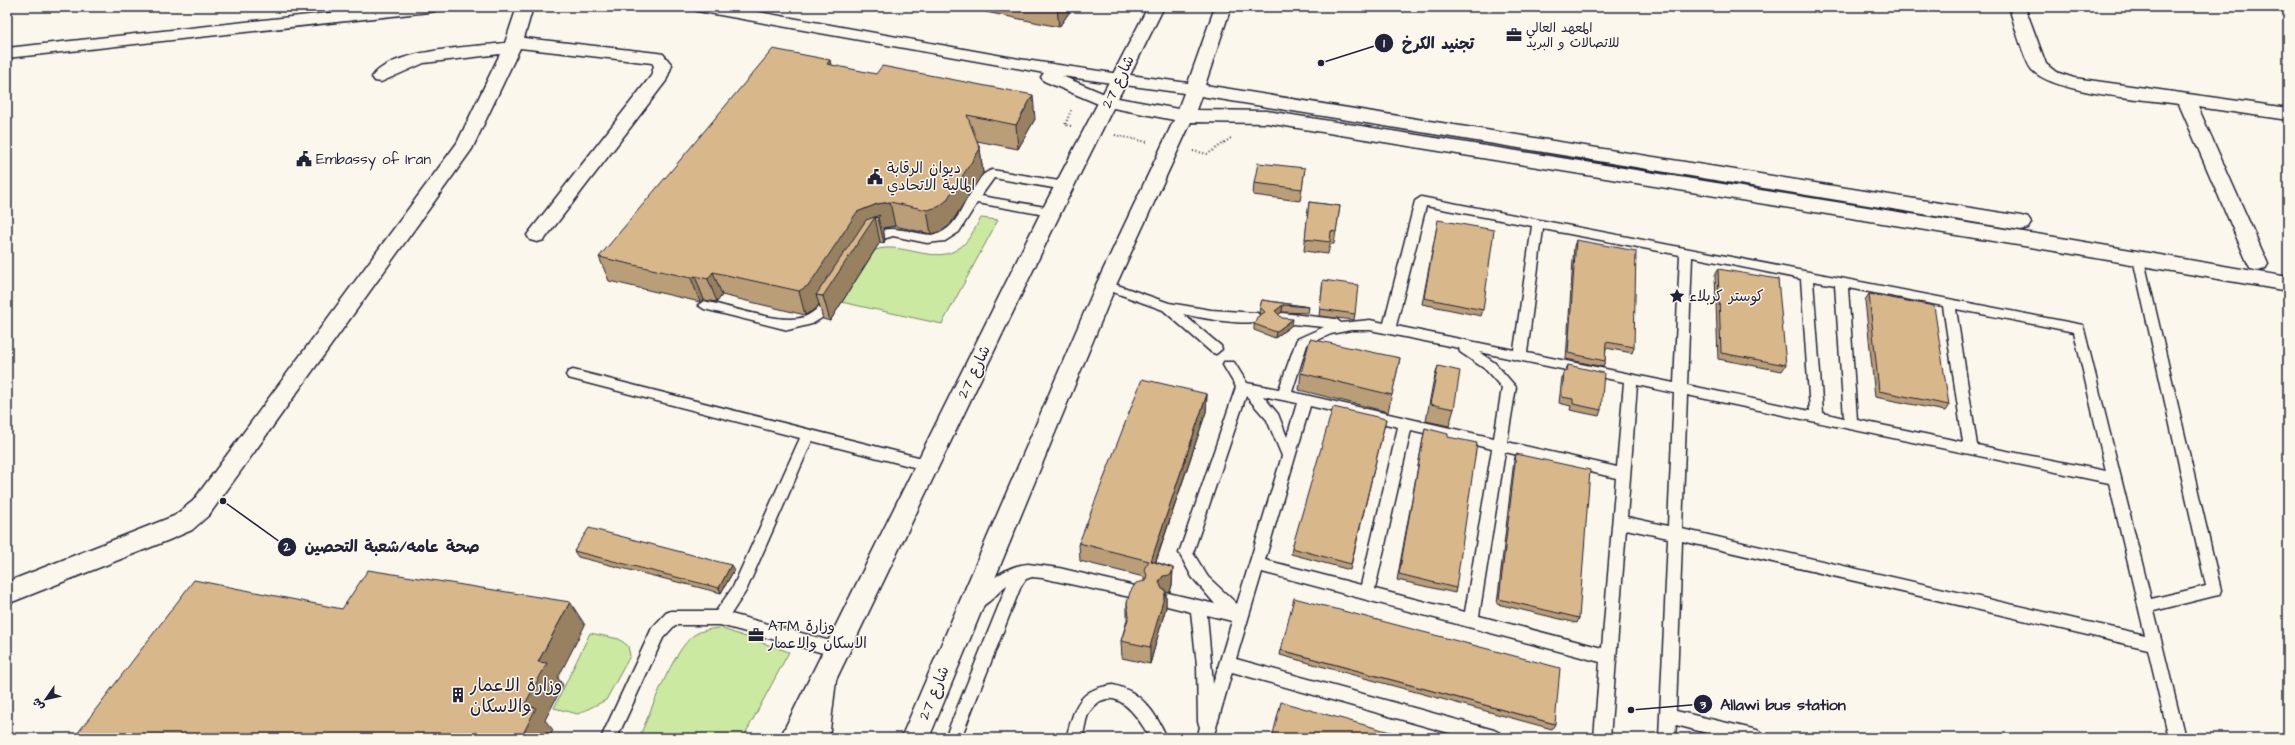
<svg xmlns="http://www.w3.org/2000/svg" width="2295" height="745" viewBox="0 0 2295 745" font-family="'Architects Daughter','Playpen Sans Arabic',sans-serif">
	<rect width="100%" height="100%" fill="#fbf7ec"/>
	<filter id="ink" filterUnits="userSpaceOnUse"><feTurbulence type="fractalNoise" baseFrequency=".025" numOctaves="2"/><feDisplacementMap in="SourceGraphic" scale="8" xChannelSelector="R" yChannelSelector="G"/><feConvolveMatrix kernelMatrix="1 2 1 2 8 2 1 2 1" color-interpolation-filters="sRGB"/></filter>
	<g filter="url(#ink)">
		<g fill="#cbe9a0" stroke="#76866e">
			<path d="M 981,218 L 998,220 L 942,324 L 841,302 L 875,250 C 905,240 940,271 966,242 C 972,235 976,226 981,218 Z"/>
			<path d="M 720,628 L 789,652 L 743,738 L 639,738 C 650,713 673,650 694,635 C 702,630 710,629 720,628 Z"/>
			<polygon points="590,633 619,639 628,646 630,656 606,700 578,714 554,708"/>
		</g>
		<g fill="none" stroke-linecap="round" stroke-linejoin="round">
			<defs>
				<g id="lane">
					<path d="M 992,170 L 1065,182 L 1071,186 L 1065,190 L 994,178 L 981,196 L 1051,208 L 1057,212 L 1051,216 L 977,203 L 959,232 L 945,241 L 927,243 L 893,236 L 867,244 L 861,240 C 864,236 869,234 874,232 C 900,222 924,240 940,233 C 966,222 968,177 992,170 Z"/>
					<path d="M 1421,197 L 2083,325 L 2151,599 L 2206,586 L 2133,259 L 2139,255 L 2143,256 L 2221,590 L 2219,595 L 2214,596 L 2154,611 L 2185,738 L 2169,738 L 2148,649 L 1682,541 L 1676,711 L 1757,730 L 1763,733 L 1765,738 L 1726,738 L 1676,725 L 1675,738 L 1659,738 L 1668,538 L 1626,529 L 1610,738 L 1594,738 L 1600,662 L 1262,572 L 1236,659 L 1494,730 L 1500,733 L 1502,738 L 1467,738 L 1232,672 L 1213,738 L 1197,738 L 1200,727 L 1198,722 L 1197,665 L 1191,612 L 1163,605 L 1160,600 L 1163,595 L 1168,593 L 1215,604 L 1192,577 L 1179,553 L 1236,387 L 1223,365 L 1224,362 L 1234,362 L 1247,383 L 1279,389 L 1297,339 L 1324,327 L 1282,323 L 1276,318 L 1278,315 L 1282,313 L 1336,319 L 1341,323 L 1370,320 L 1384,323 L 1415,201 ZM 1426,206 L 1532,226 L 1514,350 L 1396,326 ZM 1543,229 L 1680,255 L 1674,383 L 1527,353 ZM 1692,257 L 1801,279 L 1810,411 L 1687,385 ZM 1813,281 L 1835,285 L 1844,418 L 1823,413 ZM 1848,288 L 1943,306 L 1963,442 L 1857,420 ZM 1956,309 L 2074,332 L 2106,471 L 1977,445 ZM 1351,330 L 1370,330 L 1459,348 L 1460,352 L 1485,369 L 1502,388 L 1494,438 L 1292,392 L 1307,345 L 1331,334 ZM 1479,352 L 1624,382 L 1617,467 L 1507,442 L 1516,387 L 1495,363 ZM 1637,385 L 1674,393 L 1668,526 L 1627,517 ZM 1687,395 L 2109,483 L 2145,635 L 1682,529 ZM 1246,396 L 1267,420 L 1282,456 L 1237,604 L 1208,577 L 1193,553 ZM 1263,396 L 1297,403 L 1287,437 L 1278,414 ZM 1310,406 L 1398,427 L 1361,585 L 1265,560 ZM 1411,430 L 1492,449 L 1465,612 L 1375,589 ZM 1505,452 L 1616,478 L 1602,648 L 1479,616 ZM 1207,615 L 1232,621 L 1213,684 Z"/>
					<path d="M 1106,281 L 1169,303 L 1211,310 L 1257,313 L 1263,318 C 1257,329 1196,317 1183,314 L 1221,346 L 1222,349 L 1216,354 L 1211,352 L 1163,310 L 1102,288 L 1100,285 Z"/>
					<path d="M 830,295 L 836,299 L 825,316 L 812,324 L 788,330 L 704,309 L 698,305 L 704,301 C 728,306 782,325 804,317 C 815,313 820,305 826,296 Z"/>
					<polygon points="573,370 934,461 936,465 934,469 929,471 812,441 746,591 731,614 838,643 843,645 846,650 843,655 838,657 720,625 675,625 663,638 617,738 601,738 652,628 666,613 671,611 716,611 733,587 800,438 568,378 566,375 568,372"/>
					<path d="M 1028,564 L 1059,568 L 1139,587 L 1144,588 L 1146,593 L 1144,598 L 1139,599 L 1042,578 L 1032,577 L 1026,579 L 1021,586 L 961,738 L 945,738 L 1007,585 C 997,592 985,611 972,607 L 969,602 L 972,597 C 989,582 1004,566 1028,564 Z"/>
					<path d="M 1113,685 C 1141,691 1156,713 1167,738 L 1150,738 C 1139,718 1114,679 1090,711 C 1085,718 1085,730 1082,738 L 1066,738 C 1075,708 1077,689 1113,685 Z"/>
				</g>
				<g id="street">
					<polygon points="383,7 437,7 435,11 429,12 7,58 7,48"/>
					<path d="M 517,7 L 533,7 L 524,38 L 657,53 L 663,54 L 672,65 L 666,81 L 544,240 L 537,242 L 530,240 L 527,235 L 651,76 L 654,66 L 652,63 L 520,48 L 472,149 L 209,515 L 192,530 L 169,540 L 7,604 L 7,582 L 174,516 L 193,501 L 457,143 L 500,54 L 424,63 L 381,82 L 375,81 L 372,77 C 391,49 473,47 505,43 Z"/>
					<polygon points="695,7 731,7 1019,59 1119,74 1125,75 1128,79 1125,83 1119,84 1062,76 1114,98 1117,102 1114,106 1108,108 1044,81 1041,77 1044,73 703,12 697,11"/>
					<path d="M 2009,7 L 2025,7 L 2046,64 L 2056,72 L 2074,78 L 2288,108 L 2288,120 L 2198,107 L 2268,264 L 2265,269 L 2258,271 L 2251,269 L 2248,264 L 2179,104 C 2145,99 2055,94 2032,70 C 2024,61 2013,20 2009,7 Z"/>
				</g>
				<path id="secondary" d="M 1148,7 L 1164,7 L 1130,75 L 1188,83 L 1215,7 L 1231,7 L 1205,85 L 2021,216 L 2028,218 L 2031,223 L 2028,228 L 2021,230 L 1201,96 L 1196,110 L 1267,111 L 2067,239 L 2288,277 L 2288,291 L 2067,253 L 1267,123 L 1191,122 L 1116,285 L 929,738 L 901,738 L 1096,285 L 1174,120 L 1113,108 L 1061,212 L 808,738 L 780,738 L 1041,212 ZM 1125,85 L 1184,93 L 1178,109 L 1118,98 Z"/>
				<polygon id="primary" points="823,668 832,671 836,680 829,738 801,738 810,680 814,671"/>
			</defs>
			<use href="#lane" stroke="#22223b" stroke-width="3"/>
			<use href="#street" stroke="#22223b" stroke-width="3"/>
			<use href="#secondary" stroke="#22223b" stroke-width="3"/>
			<use href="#primary" stroke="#22223b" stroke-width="3"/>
			<g stroke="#22223b" stroke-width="2" stroke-dasharray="1 2.5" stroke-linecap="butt">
				<polyline points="1071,126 1065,125 1072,108"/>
				<polyline points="1115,135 1147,142"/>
				<polyline points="1193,151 1208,154 1231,138"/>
			</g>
			<use href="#lane" fill="#fbf7ec" fill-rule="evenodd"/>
			<use href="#street" fill="#fbf7ec" fill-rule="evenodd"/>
			<use href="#secondary" fill="#fbf7ec" fill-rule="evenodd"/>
			<use href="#primary" fill="#fbf7ec" fill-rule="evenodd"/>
		</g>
		<g fill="#ba9e78" stroke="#22223b">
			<polygon points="980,7 1073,7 1059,27 981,11"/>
			<polygon points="831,65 1035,119 1018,149 977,141 980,149 983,173 950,225 942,231 931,234 895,226 883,228 885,240 884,243 880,242 830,321 823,319 819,304 816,309 805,315 722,295 717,302 704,300 700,302 609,281 599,257"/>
			<polygon points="1305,168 1300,201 1253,195 1254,183"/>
			<polygon points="1309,202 1340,206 1334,244 1330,244 1328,254 1304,251"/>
			<polygon points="1437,226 1483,310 1481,316 1422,304"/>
			<polygon points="1576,240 1634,347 1632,353 1606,348 1605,361 1603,367 1566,359 1574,246"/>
			<polygon points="1718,269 1786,365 1782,371 1718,359 1715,275"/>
			<polygon points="1323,280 1355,314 1354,320 1319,316"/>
			<polygon points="1869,294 1949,405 1945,411 1875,397 1865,300"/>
			<polygon points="1262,300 1309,307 1308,313 1282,312 1278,314 1282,318 1292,325 1275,338 1254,330 1254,324 1261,314 1259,313 1260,307"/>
			<polygon points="1400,358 1388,412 1299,390 1301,373"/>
			<polygon points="1568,365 1601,410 1599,416 1570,410 1571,406 1559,403 1562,377 1564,371 1565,371"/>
			<polygon points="1438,366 1454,409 1449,426 1426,421 1433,383"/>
			<polygon points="1207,394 1206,412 1156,562 1173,568 1172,585 1170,592 1166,593 1166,607 1150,664 1122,658 1121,641 1127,620 1127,603 1144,581 1144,577 1080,561 1079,543"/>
			<polygon points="1386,419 1350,570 1291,554 1292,548"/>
			<polygon points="1425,428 1448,437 1456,588 1455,593 1397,580"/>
			<polygon points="1516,454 1579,618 1577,623 1497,604 1514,460"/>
			<polygon points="574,551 734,570 721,593 578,557"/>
			<polygon points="1281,650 1555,724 1552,729 1280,655"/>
		</g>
		<g fill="#978161" stroke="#22223b">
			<polygon points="1058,7 1073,7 1059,27 1057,8"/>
			<polygon points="830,60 835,83 827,64"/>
			<polygon points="1033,95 1035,119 1018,149 1016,125"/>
			<polygon points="980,149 983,173 950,225 942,231 931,234 927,210"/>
			<polygon points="890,202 895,226 883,228 885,240 884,243 878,218 875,217 880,242 830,321 823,296 816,295 819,304 816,309 805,315 799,291 857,212 877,204"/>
			<polygon points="713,272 722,295 717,302 708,279"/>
			<polygon points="695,276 704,300 700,302 691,278"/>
			<polygon points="1283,305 1282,312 1275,317 1275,311"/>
			<polygon points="1293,319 1292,325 1275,338 1276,332"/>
			<polygon points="1207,394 1206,412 1150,578 1151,561"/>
			<polygon points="731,565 734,570 721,593 719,588"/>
			<polygon points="1173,568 1172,585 1170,592 1166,593 1166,607 1150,664 1150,647 1159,582 1163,576"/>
			<polygon points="570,602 585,625 558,678 563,685 545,720 553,730 549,738 521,738 524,706 538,662"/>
		</g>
		<g fill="#d8b88b" stroke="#22223b">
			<polygon points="773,49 830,60 827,64 876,74 882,66 1033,95 1016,125 967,115 980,149 946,201 938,207 927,210 890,202 877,204 857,212 809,285 799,291 713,272 708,279 695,276 691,278 599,257"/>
			<polygon points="1258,163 1305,168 1302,189 1254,183"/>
			<polygon points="1309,202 1340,206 1336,232 1331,231 1330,242 1305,239"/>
			<polygon points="880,215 878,218 875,217 823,296 816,295 866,220"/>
			<polygon points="1438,220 1494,230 1483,310 1424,298"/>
			<polygon points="1576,240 1636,251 1634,347 1606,342 1605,361 1568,353"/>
			<polygon points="1718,269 1778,279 1786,365 1721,353"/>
			<polygon points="1323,280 1358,285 1355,314 1320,309"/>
			<polygon points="1869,294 1934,306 1949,405 1879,391"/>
			<polygon points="1262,300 1309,307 1283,305 1275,311 1282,318 1293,319 1276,332 1254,324 1257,317 1265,312 1260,307"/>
			<polygon points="1310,339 1400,358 1392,395 1301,373"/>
			<polygon points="1568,365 1604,373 1601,410 1573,404 1573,399 1562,397 1564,371 1567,371"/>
			<polygon points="1438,366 1460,371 1454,409 1430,404"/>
			<polygon points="1142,379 1207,394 1151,561 1173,568 1171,575 1163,576 1159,582 1162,589 1166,590 1150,647 1121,641 1129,616 1127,603 1130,592 1136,583 1145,581 1147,575 1144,569 1149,561 1079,543"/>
			<polygon points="1333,407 1386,419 1351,564 1292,548"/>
			<polygon points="1425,428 1448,434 1448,437 1477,443 1456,588 1399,574"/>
			<polygon points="1516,454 1590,470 1579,618 1499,599"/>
			<polygon points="589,528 731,565 719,588 574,551"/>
			<polygon points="368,570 570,602 538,662 547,663 524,706 536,708 521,738 74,738 194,580 342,609"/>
			<polygon points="1294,598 1560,668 1555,724 1281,650"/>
			<polygon points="1281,702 1412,738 1272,738"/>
		</g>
	</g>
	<defs>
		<symbol id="office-bare" viewBox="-9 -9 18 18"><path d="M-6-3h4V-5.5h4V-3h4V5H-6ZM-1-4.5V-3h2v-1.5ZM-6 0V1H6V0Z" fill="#22223b" stroke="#fbf7ec" stroke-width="2.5" paint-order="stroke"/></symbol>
		<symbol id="civic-bare" viewBox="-9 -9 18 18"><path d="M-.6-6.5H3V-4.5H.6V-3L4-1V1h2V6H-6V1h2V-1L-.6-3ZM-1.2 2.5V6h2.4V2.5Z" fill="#22223b" stroke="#fbf7ec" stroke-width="2.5" paint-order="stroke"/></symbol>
		<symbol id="sight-bare" viewBox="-9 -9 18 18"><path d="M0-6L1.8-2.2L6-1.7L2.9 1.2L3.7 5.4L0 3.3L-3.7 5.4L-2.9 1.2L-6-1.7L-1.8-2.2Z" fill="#22223b" stroke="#fbf7ec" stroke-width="2.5" paint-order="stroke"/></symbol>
		<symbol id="building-bare" viewBox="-9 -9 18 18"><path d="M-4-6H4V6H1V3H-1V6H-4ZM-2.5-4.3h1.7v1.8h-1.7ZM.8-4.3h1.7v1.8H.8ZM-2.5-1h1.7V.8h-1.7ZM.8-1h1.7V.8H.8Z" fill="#22223b" stroke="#fbf7ec" stroke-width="2.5" paint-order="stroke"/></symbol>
	</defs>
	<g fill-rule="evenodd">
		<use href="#office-bare" x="1503" y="24" width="22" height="22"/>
		<use href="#civic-bare" x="293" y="148" width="22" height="22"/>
		<use href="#civic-bare" x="864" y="166" width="22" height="22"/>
		<use href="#sight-bare" x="1666" y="285" width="22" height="22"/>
		<use href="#office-bare" x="745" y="624" width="22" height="22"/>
		<use href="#building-bare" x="447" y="684" width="22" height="22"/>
	</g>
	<g text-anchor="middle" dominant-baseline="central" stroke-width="3" stroke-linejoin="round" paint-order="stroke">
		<g font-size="13" fill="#22223b" stroke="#fbf7ec" text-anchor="start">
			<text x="1526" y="28">المعهد العالي<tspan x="1526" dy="15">للاتصالات و البريد</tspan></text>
		</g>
		<g font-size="15" fill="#22223b" stroke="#fbf7ec">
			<text transform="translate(1118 82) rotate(-64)">شارع 27</text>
			<text transform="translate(974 372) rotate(-64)">شارع 27</text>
			<text transform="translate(934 693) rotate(-67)">شارع 27</text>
		</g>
		<g font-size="15" fill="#22223b" stroke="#fbf7ec" text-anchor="start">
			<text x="316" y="159">Embassy of Iran</text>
			<text x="887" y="168">ديوان الرقابة<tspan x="887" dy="17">المالية الاتحادي</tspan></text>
			<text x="1689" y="296">كوستر كربلاء</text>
			<text x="768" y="626">ATM وزارة<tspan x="768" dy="17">الاسكان والاعمار</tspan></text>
		</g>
		<g font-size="18" fill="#22223b" stroke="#fbf7ec" text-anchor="start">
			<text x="470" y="685">وزارة الاعمار<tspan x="470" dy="21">والاسكان</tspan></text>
		</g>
	</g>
	<path fill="none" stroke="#22223b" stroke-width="1.5" d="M1321 63L1384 43M223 501L287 547M1631 710L1703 704"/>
	<g fill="#22223b" stroke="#fbf7ec" stroke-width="1.5">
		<circle cx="1321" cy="63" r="4"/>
		<circle cx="223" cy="501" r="4"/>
		<circle cx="1631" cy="710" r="4"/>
		<circle cx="1384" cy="43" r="10"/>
		<circle cx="287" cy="547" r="10"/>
		<circle cx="1703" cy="704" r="10"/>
	</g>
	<g font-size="12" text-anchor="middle" font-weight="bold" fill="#fff">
		<text x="1384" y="47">1</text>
		<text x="287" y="551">2</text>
		<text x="1703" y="709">3</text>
	</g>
	<g font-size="16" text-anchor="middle" font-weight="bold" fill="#22223b" stroke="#fbf7ec" stroke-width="3" stroke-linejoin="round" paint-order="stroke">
		<text x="1438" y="49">تجنيد الكرخ</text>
		<text x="392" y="552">صحة عامه/شعبة التحصين</text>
		<text x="1783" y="710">Allawi bus station</text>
	</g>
	<rect width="2295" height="745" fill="none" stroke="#fbf7ec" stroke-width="24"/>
	<rect x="12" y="12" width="2271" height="721" fill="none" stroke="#22223b" stroke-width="1.5" filter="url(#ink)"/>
	<g transform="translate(46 699) rotate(236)" stroke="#fbf7ec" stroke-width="3" paint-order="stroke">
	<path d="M0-3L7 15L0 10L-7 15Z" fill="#22223b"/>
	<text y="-6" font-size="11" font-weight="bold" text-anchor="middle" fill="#22223b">ش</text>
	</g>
</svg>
